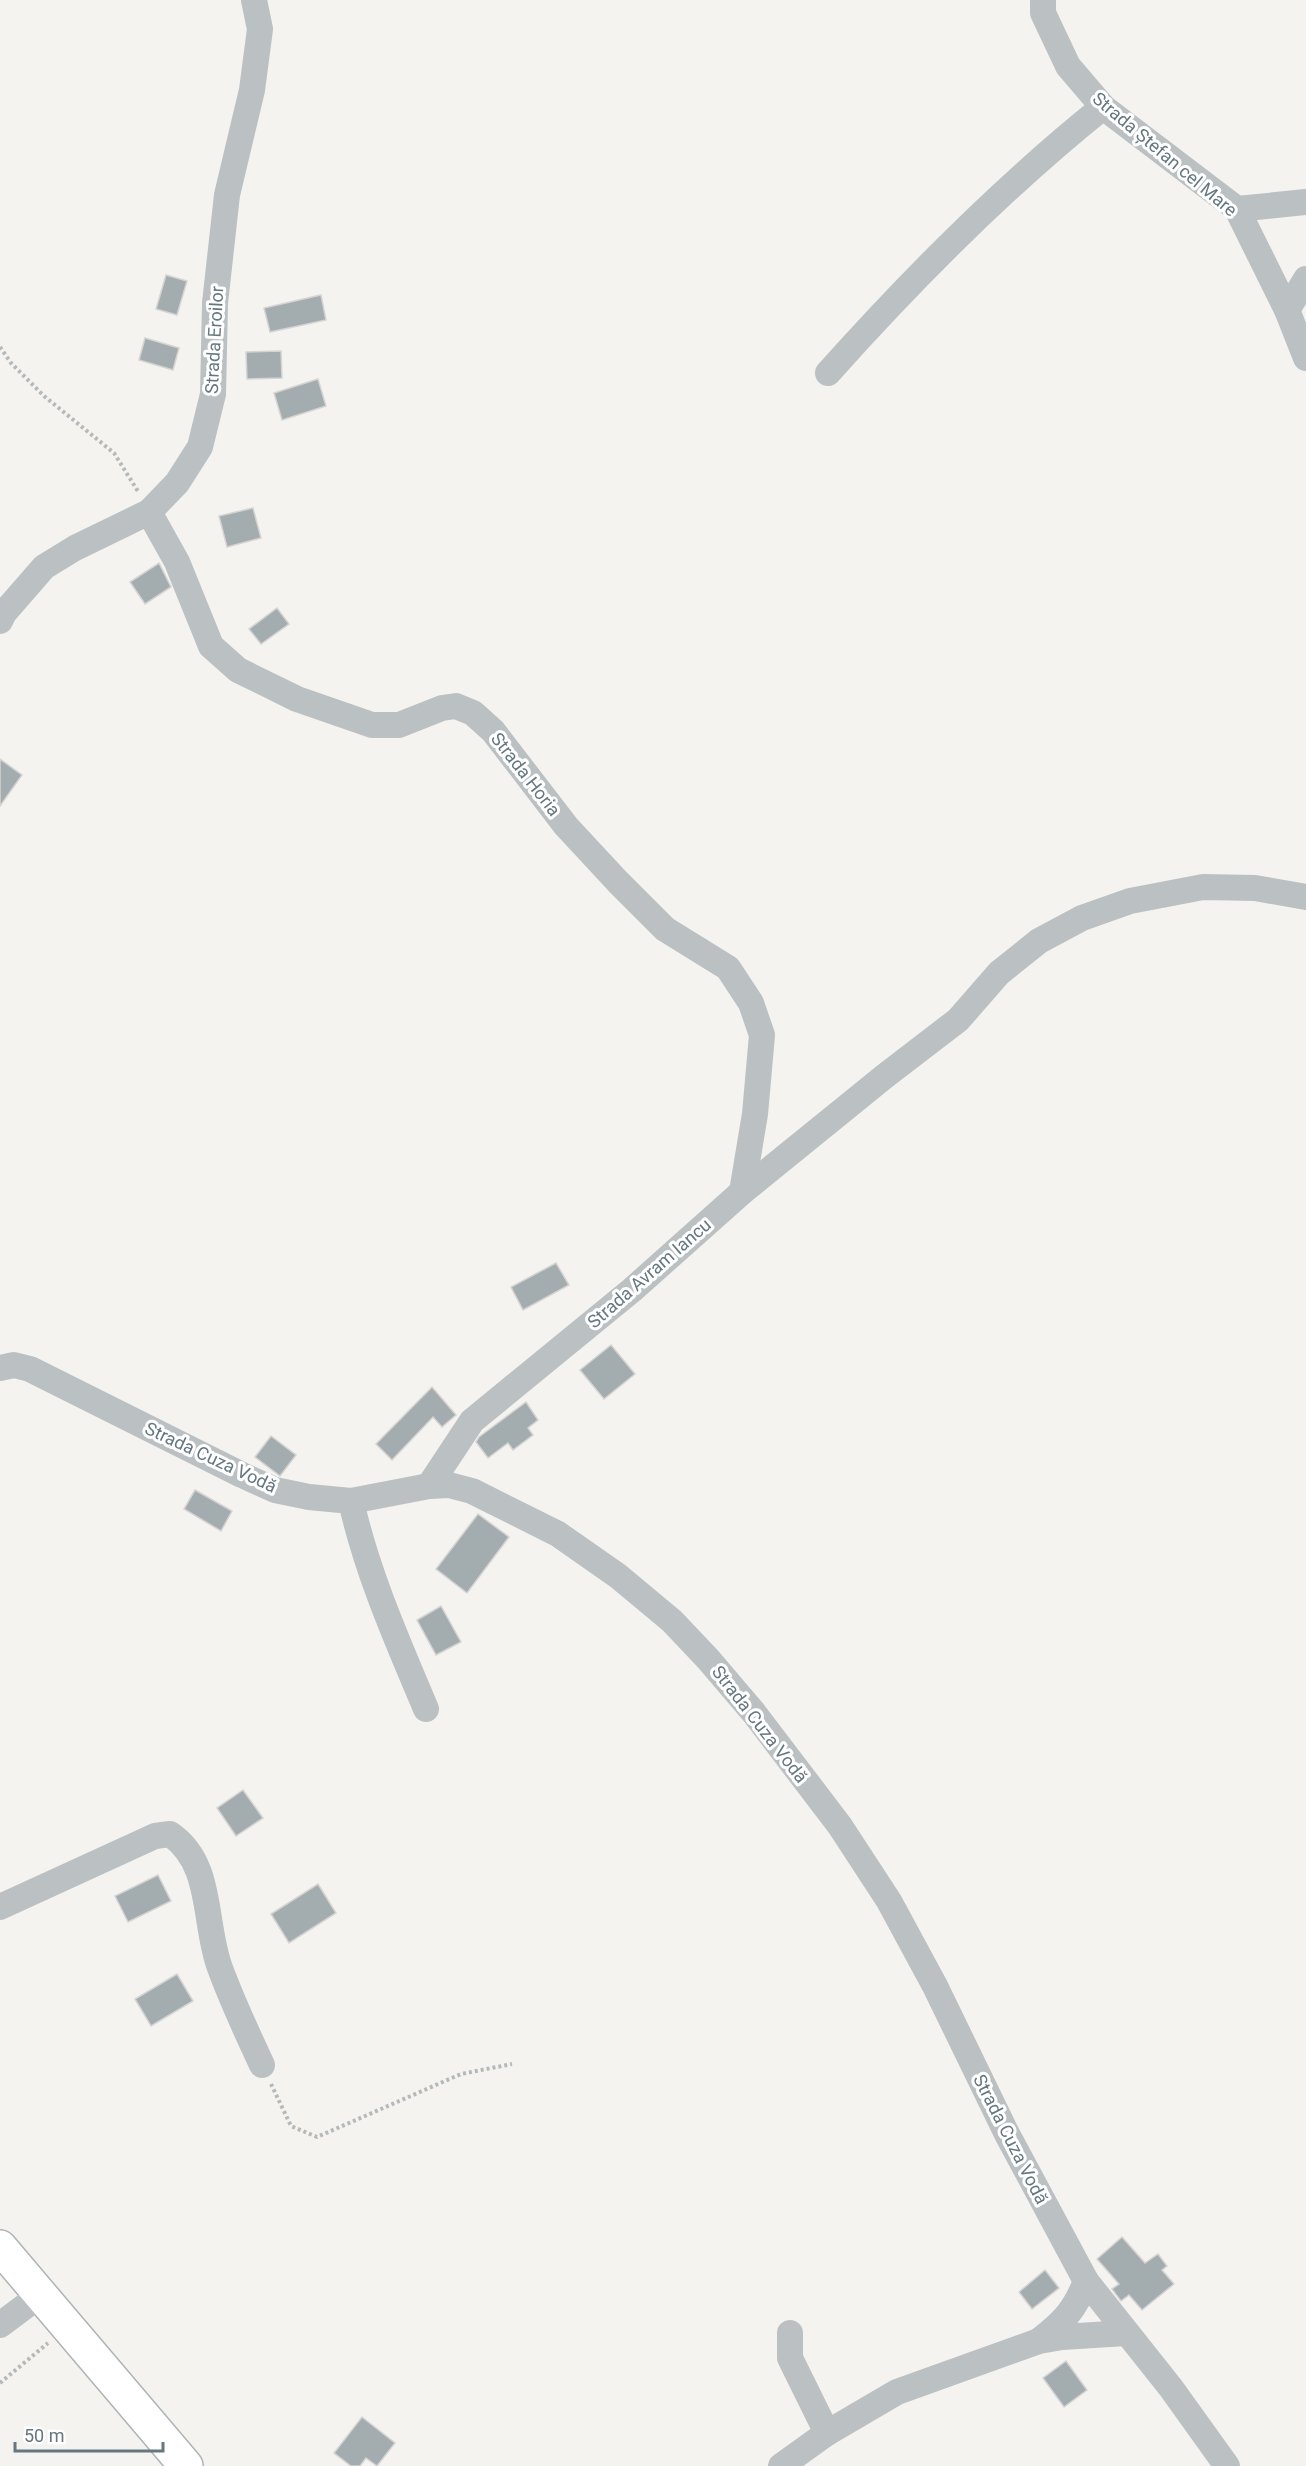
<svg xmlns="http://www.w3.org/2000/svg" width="1306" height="2466" viewBox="0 0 1306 2466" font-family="Roboto,sans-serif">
	<rect width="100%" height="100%" fill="#f4f3f0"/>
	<g fill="#a3acaf" stroke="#d5d4d3" stroke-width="1.5">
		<polygon points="166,275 187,281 177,315 156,309"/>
		<polygon points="321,295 326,320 270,332 264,308"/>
		<polygon points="145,338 179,348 173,370 139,360"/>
		<polygon points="281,351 282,378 247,379 246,352"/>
		<polygon points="318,379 326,406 282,420 274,393"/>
		<polygon points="253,508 261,538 227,547 219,516"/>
		<polygon points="159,563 171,587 145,604 130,582"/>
		<polygon points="277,608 289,624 261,644 249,629"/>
		<polygon points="0,759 22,775 0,806"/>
		<polygon points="556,1263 569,1285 523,1310 511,1287"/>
		<polygon points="611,1345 635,1374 604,1399 580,1370"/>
		<polygon points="432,1387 456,1415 442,1427 433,1417 392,1460 376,1444"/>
		<polygon points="526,1402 538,1420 528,1428 533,1435 513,1450 508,1443 488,1458 476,1442 479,1437"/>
		<polygon points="271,1436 296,1455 280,1476 255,1457"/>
		<polygon points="195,1490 232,1511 221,1531 184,1509"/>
		<polygon points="478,1514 509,1537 467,1593 436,1569"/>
		<polygon points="441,1606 461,1642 436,1655 417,1620"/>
		<polygon points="243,1790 263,1818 236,1836 217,1808"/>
		<polygon points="158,1875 171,1901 128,1922 115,1896"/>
		<polygon points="318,1884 336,1913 289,1943 271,1914"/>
		<polygon points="177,1974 193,2001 151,2026 135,1999"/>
		<polygon points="1122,2237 1145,2263 1158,2254 1167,2266 1162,2270 1174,2284 1142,2310 1129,2295 1121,2301 1112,2289 1119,2284 1097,2259"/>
		<polygon points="1045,2270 1059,2288 1032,2309 1019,2292"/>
		<polygon points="1066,2361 1087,2390 1064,2407 1043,2378"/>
		<polygon points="362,2417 395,2443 377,2466 366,2458 360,2466 351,2466 334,2453"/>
	</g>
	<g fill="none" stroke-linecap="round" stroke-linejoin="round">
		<defs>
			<polyline id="highway" points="0,2247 186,2466"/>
		</defs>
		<use href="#highway" stroke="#aeb3b5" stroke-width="36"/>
		<g stroke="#b5b9ba" stroke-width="4" stroke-dasharray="3 3" stroke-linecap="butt">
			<polyline points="0,347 11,363 44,396 114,453 139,493"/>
			<polyline points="271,2084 291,2126 317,2137 461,2074 512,2064"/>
			<polyline points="0,2383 48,2343"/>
		</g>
		<g stroke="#bbc0c2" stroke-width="26">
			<polyline points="1043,0 1043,13 1068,66 1103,107 1237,209 1287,310 1306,358"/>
			<polyline points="1237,209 1306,202"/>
			<polyline points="1287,310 1306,279"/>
			<path d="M 828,373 C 913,278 1003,187 1103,107"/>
			<polyline points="149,512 177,562 211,646 238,670 297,699 372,725 399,725 442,708 456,706 473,713 493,731 566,826 618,882 665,929 728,968 751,1003 762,1035 755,1114 742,1192"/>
			<polyline points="0,621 4,613 44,567 75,548 149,512 177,483 200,447 213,394 215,303 227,195 252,90 260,29 254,0"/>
			<polyline points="0,1368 14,1365 30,1369 242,1475 275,1490 309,1497 351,1501 429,1486 449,1485 472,1491 558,1534 618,1576 672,1621 708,1659 754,1713 840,1826 889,1901 935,1986 1007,2134 1086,2281 1171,2388 1227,2466"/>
			<polyline points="429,1486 472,1421 632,1290 742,1192 885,1076 958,1020 999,973 1039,941 1082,918 1130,901 1203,887 1255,888 1306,897"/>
			<path d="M 351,1501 C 367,1573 397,1640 426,1709"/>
			<path d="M 0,1907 L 155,1836 L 170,1834 C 214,1864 203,1923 220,1968 C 232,2001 247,2033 262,2065"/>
			<polyline points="0,2325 40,2295"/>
			<polyline points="790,2333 790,2358 827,2433"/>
			<path d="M 1040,2340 C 1063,2322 1075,2310 1086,2281"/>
			<polyline points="781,2466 827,2433 897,2392 1039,2341 1062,2337 1126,2333"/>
		</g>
		<use href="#highway" stroke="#fff" stroke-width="33"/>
	</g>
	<g text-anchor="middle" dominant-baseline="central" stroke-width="6" stroke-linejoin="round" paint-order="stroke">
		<g font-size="18" fill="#65777f" stroke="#fff">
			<text transform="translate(1165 154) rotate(40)">Strada Ștefan cel Mare</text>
			<text transform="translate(214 340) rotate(-87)">Strada Eroilor</text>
			<text transform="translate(526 774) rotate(52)">Strada Horia</text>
			<text transform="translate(649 1273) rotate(-41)">Strada Avram Iancu</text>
			<text transform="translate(211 1457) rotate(25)">Strada Cuza Vodă</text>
			<text transform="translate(760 1724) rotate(52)">Strada Cuza Vodă</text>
			<text transform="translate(1011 2139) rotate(63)">Strada Cuza Vodă</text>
		</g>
	</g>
	<path d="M15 2442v9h148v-9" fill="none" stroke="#65777f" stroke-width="3"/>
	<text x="24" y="2442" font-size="18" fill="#65777f" stroke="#ffffff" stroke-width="4.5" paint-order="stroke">50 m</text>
</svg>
